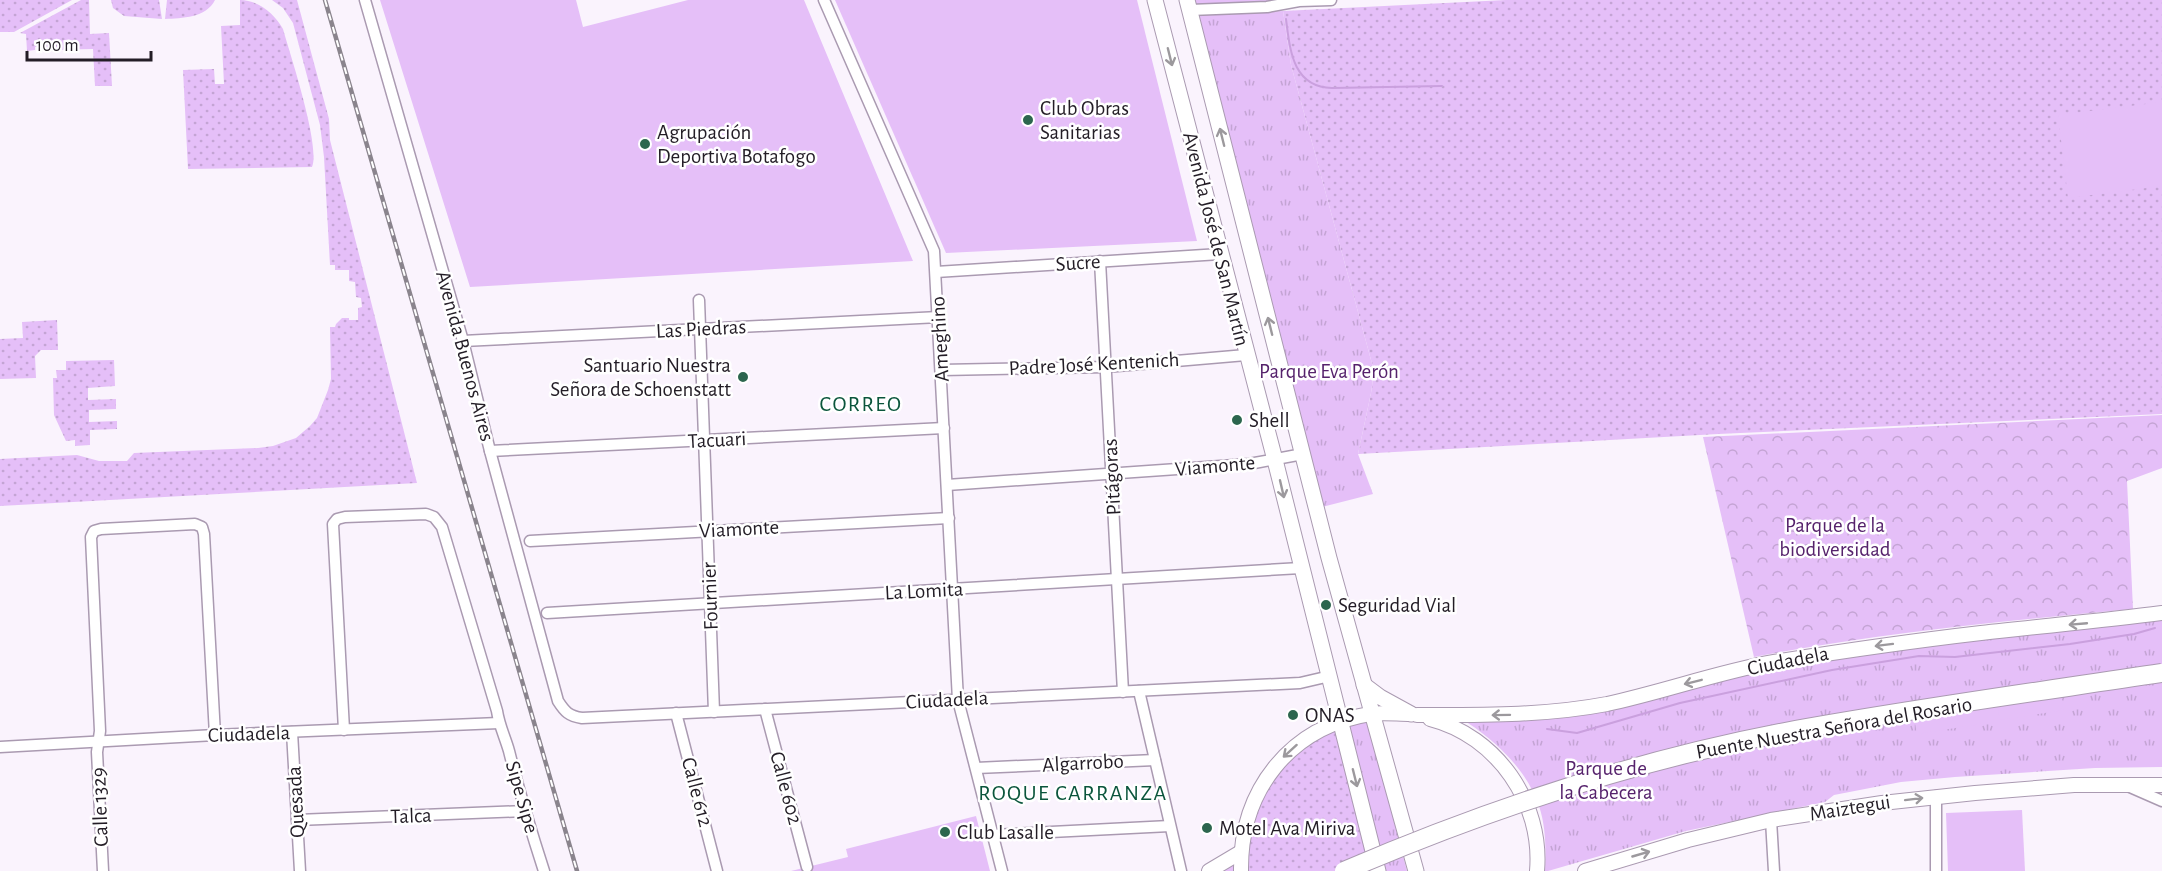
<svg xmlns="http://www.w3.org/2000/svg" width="2162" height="871" viewBox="0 0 2162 871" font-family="'Alegreya Sans',sans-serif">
	<defs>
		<pattern id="grass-dots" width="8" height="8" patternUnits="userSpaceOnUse" patternTransform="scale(1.5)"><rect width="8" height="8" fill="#e5bff8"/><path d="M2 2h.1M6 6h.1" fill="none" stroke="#c4a4d4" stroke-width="1.8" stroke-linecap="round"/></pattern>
		<pattern id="forest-crowns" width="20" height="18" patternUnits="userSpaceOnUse" patternTransform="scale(1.5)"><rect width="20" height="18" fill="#e5bff8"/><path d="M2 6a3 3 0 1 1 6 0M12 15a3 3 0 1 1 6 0" fill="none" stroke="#c4a4d4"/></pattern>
		<pattern id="park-tufts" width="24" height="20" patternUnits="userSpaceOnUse" patternTransform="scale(1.5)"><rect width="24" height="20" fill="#e5bff8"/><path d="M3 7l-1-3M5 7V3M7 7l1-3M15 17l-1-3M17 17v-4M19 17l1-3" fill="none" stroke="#c4a4d4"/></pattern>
	</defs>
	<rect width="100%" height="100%" fill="#faf3fd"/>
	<g fill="url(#grass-dots)">
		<polygon points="0,0 72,0 14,32 0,32"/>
		<polygon points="81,0 89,0 90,34 109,33 112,86 95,86 93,49 46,50 46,47 35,47 35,50 27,51 26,34 20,33"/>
		<polygon points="111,0 159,0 162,19 124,16 113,8"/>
		<path d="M 167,0 L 215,0 C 206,18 182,18 165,19 Z"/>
		<path d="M 240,0 C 258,0 275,14 283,29 C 290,54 321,147 312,167 L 188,169 L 183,70 L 214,69 L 215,84 L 224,84 L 221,26 L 240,25 Z"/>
		<polygon points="272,0 297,0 329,119 330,140 417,483 0,506 0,459 77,455 99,461 127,461 134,453 258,448 273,446 296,438 310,426 317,418 328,390 331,379 330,327 335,327 336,324 342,318 349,318 349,320 358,320 358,308 362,307 361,298 356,297 355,282 349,281 349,270 335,270 335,265 330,265 324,157 320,125 293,23 283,8"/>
		<polygon points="1506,0 2162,0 2162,414 1718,434 1358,454 1371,393 1374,371 1291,65 1283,11"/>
		<polygon points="57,320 58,350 41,350 35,356 36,378 0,379 0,339 23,338 22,322"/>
		<polygon points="114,360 115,386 88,388 88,400 116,399 116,409 89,410 89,422 117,421 117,429 90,430 90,445 75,446 75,440 66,441 54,415 53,378 57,378 56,370 66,370 66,361"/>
		<polygon points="1340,721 1378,871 1209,871 1241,852 1242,838 1283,758"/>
	</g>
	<path fill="url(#forest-crowns)" d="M 2162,415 L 2162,468 L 2127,481 L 2133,609 C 2006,621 1880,633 1754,657 L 1703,437 Z"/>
	<g fill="url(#park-tufts)">
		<polygon points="1191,0 1272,0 1268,3 1198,5"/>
		<polygon points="1283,11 1291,65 1374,371 1371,393 1358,454 1373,494 1322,507 1198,17 1205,14"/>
		<path d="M 2162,619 L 2162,767 L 2095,768 L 1955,777 L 1901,782 L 1834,795 L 1825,802 L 1686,831 L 1548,871 L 1545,871 C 1546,850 1546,827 1539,806 C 1526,768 1493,738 1460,718 L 1623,705 L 1767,670 L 1856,653 L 2094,628 Z"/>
		<polygon points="1366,720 1369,727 1407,871 1383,871 1347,724"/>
	</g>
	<g fill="#e5bff8">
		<polygon points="380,0 576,0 583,27 688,0 804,0 913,261 470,287"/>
		<polygon points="835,0 1137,0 1197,241 946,253"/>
		<polygon points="2162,102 2162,186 2068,198 2058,115"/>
		<polygon points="2058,677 2064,710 2000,720 1994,688"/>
		<polygon points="1975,691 1981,724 1917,734 1911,701"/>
		<polygon points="2022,810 2025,871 1948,871 1946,813"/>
		<polygon points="976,816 990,871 791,871 848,857 846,849"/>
	</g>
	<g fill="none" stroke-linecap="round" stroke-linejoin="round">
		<g stroke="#caa0de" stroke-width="2">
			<path d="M 1286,19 C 1290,49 1292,87 1332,88 L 1442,86"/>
			<polyline points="1547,729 1577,733 1680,703 1832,670 1919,656 1955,657 2070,644 2134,634 2155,628"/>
		</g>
		<defs>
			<g id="minor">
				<path d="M 365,0 L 463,341 L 490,451 L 558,701 C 565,712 569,716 582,718 L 1300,683 L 1330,676"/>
				<polyline points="824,0 934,251 958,700 1002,871"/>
				<polyline points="1190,10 1267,7 1299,1 1331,0"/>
				<polyline points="1100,261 1123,692"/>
				<polyline points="936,272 1220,254"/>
				<polyline points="699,300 714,712"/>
				<polyline points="463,341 939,317"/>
				<polyline points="941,370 1106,367 1246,355"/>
				<polyline points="490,451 944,428"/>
				<polyline points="947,485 1249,464 1303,454"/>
				<polyline points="530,541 949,518"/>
				<polyline points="547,613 1301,568"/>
				<polyline points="1139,691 1181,871"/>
				<polyline points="765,709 807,867"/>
				<polyline points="676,713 717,871"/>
				<path d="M 344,730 L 333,524 L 337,519 L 345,517 L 426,514 L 434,517 L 442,527 L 497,711 C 499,725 505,737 509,751 C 519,791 531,831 544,871"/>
				<polyline points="292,732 300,871"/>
				<polyline points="0,747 215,735 499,723"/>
				<polyline points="976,768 1155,760"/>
				<polyline points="2130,787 2162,801"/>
				<polyline points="297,820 525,811"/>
				<polyline points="1771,820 1774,871"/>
				<polyline points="992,835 1170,826"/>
				<polyline points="103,871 97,752 100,731 91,537 94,531 101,529 195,524 202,527 204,534 215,735"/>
				<polyline points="1936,871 1936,796"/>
			</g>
			<g id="secondary">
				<path d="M 1417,715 C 1480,715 1544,716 1607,704 C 1663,692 1718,672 1774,662 C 1843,651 1912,641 1981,633 C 2042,626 2102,621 2162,613"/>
				<path d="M 1430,719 C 1497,736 1543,803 1537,871"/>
				<polyline points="1209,871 1241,852"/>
				<path d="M 1241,871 C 1240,791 1289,727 1370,714 C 1383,712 1397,714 1411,714"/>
				<polyline points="1585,871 1688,840 1771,820 1882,803 1975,793 2074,785 2162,785"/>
			</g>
			<g id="primary">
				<polyline points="1155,0 1275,460 1378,871"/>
				<polyline points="1187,0 1329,558 1416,871"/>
				<polyline points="1364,685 1380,697 1411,714"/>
			</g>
		</defs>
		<use href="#minor" stroke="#aa9ab1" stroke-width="13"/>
		<use href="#secondary" stroke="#aa9ab1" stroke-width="16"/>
		<use href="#primary" stroke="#aa9ab1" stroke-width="17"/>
		<use href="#minor" stroke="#fff" stroke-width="10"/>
		<use href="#secondary" stroke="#fff" stroke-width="14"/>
		<use href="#primary" stroke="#fff" stroke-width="15"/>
		<defs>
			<polyline id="rail" points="325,0 577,871"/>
		</defs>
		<use href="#rail" stroke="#8a848d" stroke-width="4.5"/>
		<use href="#rail" stroke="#fff" stroke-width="2" stroke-dasharray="7" stroke-linecap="butt"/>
		<defs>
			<path id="motorway-bridge" d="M 1344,871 C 1486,810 1633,761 1785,732 C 1910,709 2036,692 2162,673"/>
		</defs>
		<use href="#motorway-bridge" stroke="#aa9ab1" stroke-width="20" stroke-linecap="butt"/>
		<use href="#motorway-bridge" stroke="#fff" stroke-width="18"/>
	</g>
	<defs><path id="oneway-shaft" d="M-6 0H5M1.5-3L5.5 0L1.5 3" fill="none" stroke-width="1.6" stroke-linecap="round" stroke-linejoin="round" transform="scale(1.5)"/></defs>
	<g stroke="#9c999d">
		<use href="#oneway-shaft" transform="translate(1170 57) rotate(76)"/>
		<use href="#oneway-shaft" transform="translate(1222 137) rotate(-104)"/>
		<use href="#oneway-shaft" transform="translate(1270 326) rotate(-104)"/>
		<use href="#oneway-shaft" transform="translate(1282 489) rotate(77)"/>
		<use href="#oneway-shaft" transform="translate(2078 624) rotate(175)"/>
		<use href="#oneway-shaft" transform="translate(1884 645) rotate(173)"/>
		<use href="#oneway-shaft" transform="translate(1693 682) rotate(166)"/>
		<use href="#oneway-shaft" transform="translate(1501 715) rotate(179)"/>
		<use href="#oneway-shaft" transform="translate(1290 751) rotate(138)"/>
		<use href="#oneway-shaft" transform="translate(1355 778) rotate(76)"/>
		<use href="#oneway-shaft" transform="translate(1914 799) rotate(-7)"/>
		<use href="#oneway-shaft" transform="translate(1641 854) rotate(-16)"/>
	</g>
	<g fill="#2c664e" stroke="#fff" stroke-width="2">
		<circle cx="1028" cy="120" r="6"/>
		<circle cx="645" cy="144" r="6"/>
		<circle cx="743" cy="377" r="6"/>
		<circle cx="1237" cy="420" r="6"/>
		<circle cx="1326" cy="605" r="6"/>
		<circle cx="1293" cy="715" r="6"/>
		<circle cx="1207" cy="828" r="6"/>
		<circle cx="945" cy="832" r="6"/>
	</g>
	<g text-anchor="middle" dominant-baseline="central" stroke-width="5" stroke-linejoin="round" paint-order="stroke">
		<g font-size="21" fill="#231d26" stroke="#fff" text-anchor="start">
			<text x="1040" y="108">Club Obras<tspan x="1040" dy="24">Sanitarias</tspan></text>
			<text x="657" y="132">Agrupación<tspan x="657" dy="24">Deportiva Botafogo</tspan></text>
			<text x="731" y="365" text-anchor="end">Santuario Nuestra<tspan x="731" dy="24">Señora de Schoenstatt</tspan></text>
			<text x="1249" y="420">Shell</text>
			<text x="1338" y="605">Seguridad Vial</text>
			<text x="1305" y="715">ONAS</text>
			<text x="1219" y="828">Motel Ava Miriva</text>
			<text x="957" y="832">Club Lasalle</text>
		</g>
		<g font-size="21" fill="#231d26" stroke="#fff">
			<text transform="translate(1216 239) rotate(76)">Avenida José de San Martín</text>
			<text transform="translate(1078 263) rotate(-4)">Sucre</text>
			<text transform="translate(701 329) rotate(-3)">Las Piedras</text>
			<text transform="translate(940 339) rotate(-93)">Ameghino</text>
			<text transform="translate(465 356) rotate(75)">Avenida Buenos Aires</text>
			<text transform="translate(1094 364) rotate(-3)">Padre José Kentenich</text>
			<text transform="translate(717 440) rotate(-3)">Tacuari</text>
			<text transform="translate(1215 466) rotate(-5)">Viamonte</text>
			<text transform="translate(1112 477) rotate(-93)">Pitágoras</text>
			<text transform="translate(739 529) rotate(-3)">Viamonte</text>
			<text transform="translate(924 591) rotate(-3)">La Lomita</text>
			<text transform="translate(710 596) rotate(-92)">Fournier</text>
			<text transform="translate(1788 661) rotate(-11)">Ciudadela</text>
			<text transform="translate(947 700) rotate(-3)">Ciudadela</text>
			<text transform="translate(1834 728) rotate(-10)">Puente Nuestra Señora del Rosario</text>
			<text transform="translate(249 734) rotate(-2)">Ciudadela</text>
			<text transform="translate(1083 763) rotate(-3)">Algarrobo</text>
			<text transform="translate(786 788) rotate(75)">Calle 602</text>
			<text transform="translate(697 792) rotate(75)">Calle 612</text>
			<text transform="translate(522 797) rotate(74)">Sipe Sipe</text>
			<text transform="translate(296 802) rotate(-93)">Quesada</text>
			<text transform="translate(100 807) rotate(-92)">Calle 1329</text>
			<text transform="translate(1850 808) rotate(-9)">Maiztegui</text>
			<text transform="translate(411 816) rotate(-2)">Talca</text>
		</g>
		<g font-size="21" fill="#56226c" stroke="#fff">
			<text x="1329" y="371">Parque Eva Perón</text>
			<text x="1835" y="525">Parque de la<tspan x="1835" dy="24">biodiversidad</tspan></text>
			<text x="1606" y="768">Parque de<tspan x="1606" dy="24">la Cabecera</tspan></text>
		</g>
		<g font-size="22" letter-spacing="1.5" fill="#0b553c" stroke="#fff">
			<text x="861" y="404">CORREO</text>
			<text x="1073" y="793">ROQUE CARRANZA</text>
		</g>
	</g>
	<path d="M27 51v9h124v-9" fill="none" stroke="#231d26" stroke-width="3"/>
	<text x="36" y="51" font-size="18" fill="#231d26" stroke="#ffffff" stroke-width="4.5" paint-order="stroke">100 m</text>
</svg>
